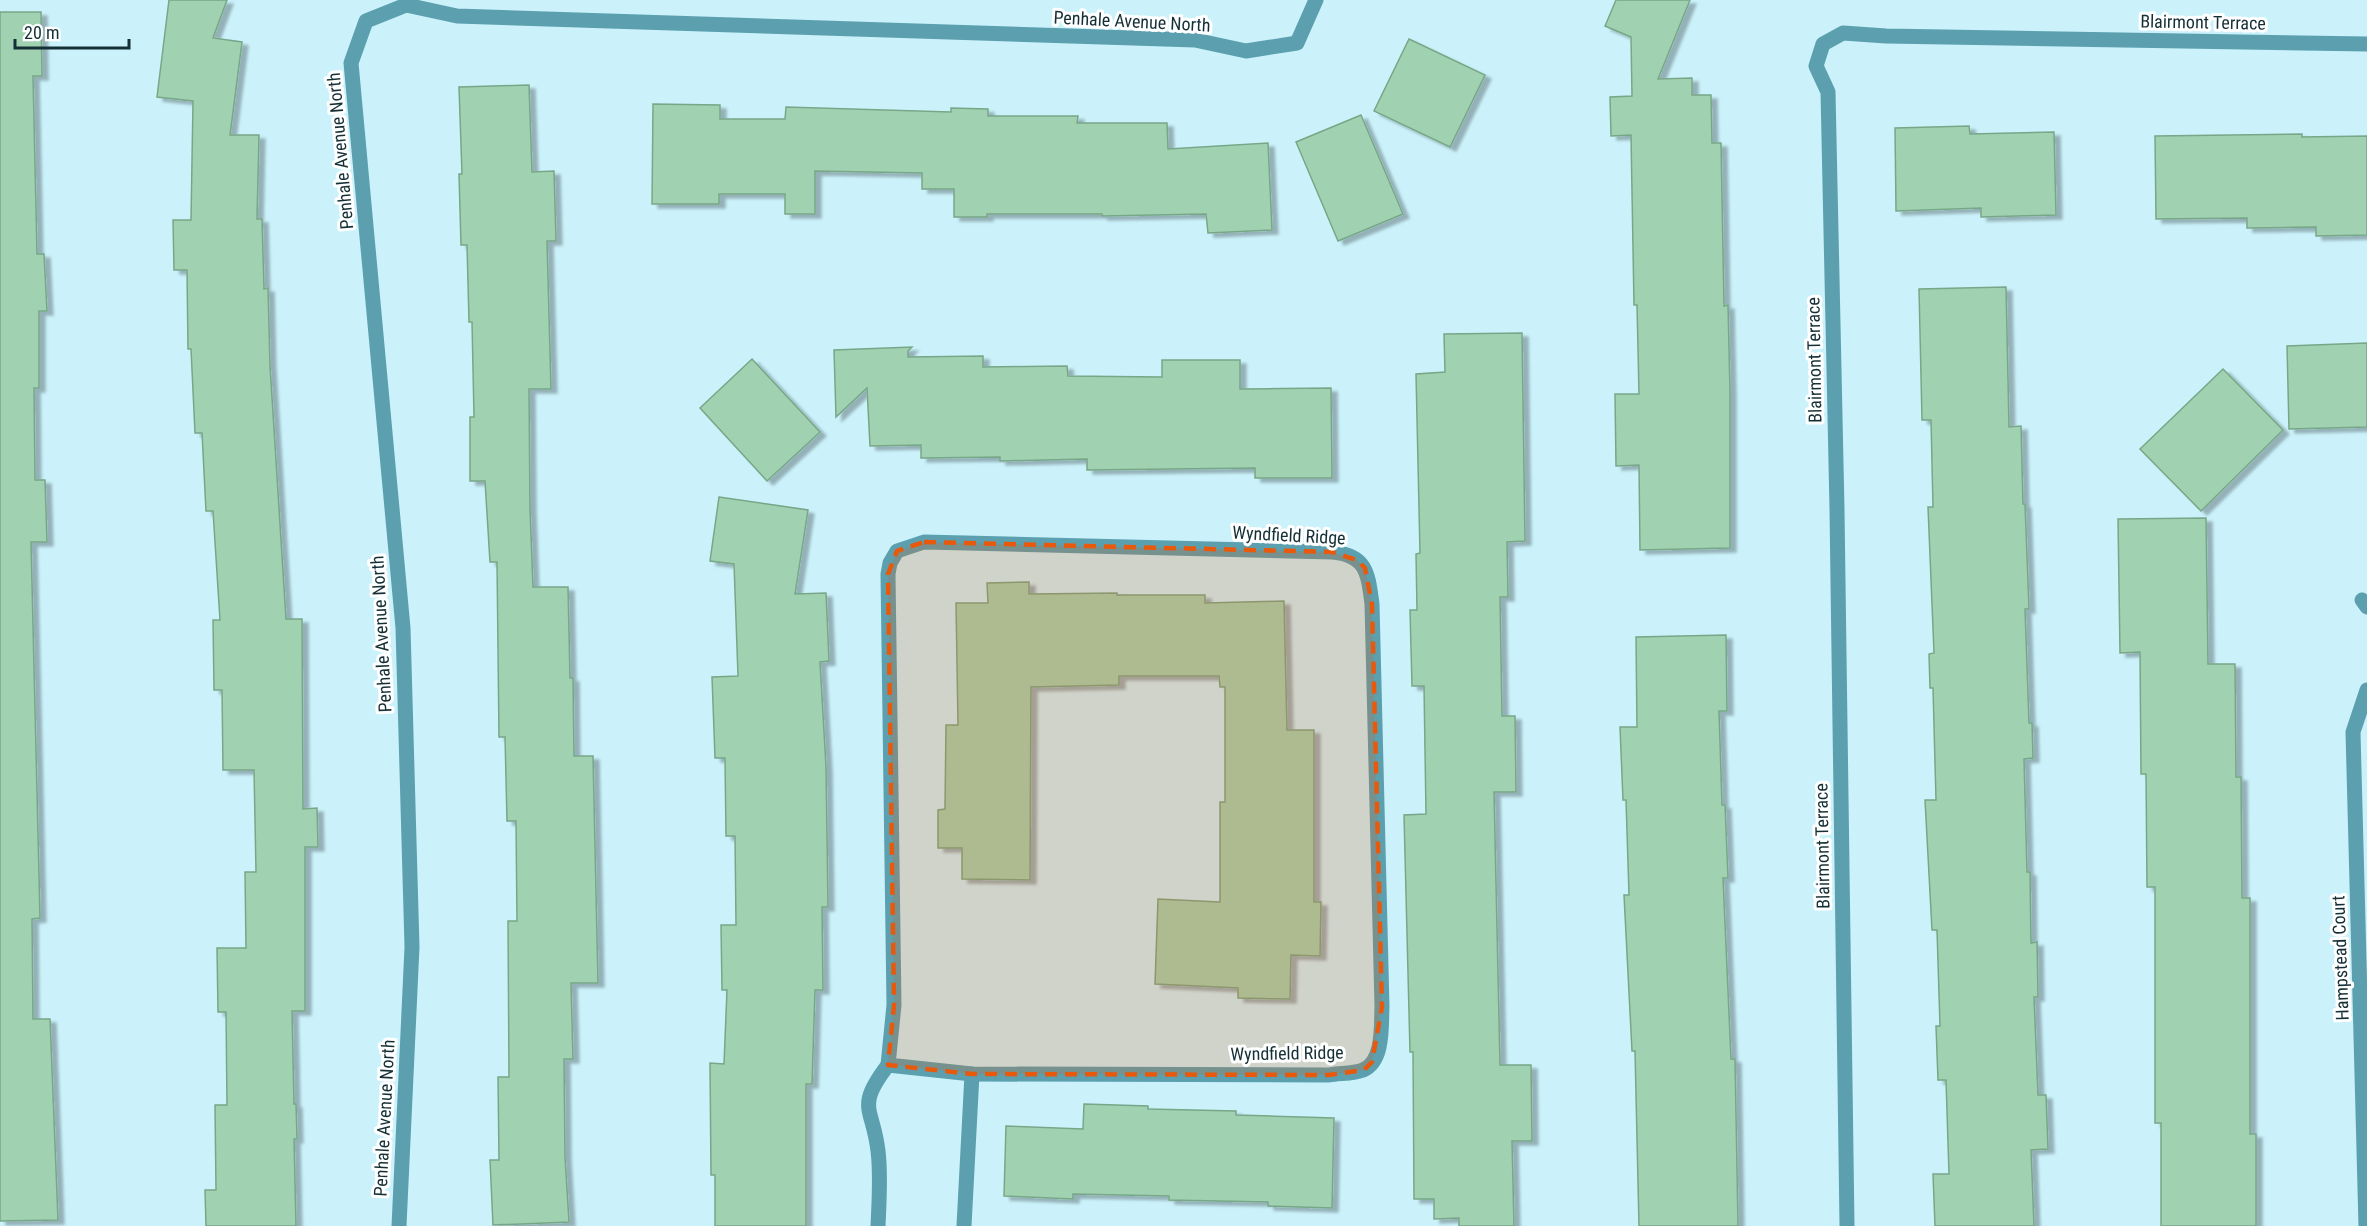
<svg xmlns="http://www.w3.org/2000/svg" width="2367" height="1226" viewBox="0 0 2367 1226" font-family="'Roboto Condensed',sans-serif">
	<defs>
		<filter id="shadow"><feDropShadow dx="6" dy="4" stdDeviation="1.5" flood-color="#0004"/></filter>
	</defs>
	<rect width="100%" height="100%" fill="#cbf2fb"/>
	<g fill="#a0d2b1" stroke="#77a788" stroke-width="1.5" filter="url(#shadow)">
		<polygon points="169,0 227,0 213,38 242,42 230,135 259,135 257,219 262,219 264,289 268,288 270,366 286,619 302,619 303,809 317,808 318,847 305,847 305,1011 292,1011 294,1104 296,1104 297,1139 294,1139 296,1226 206,1226 205,1190 216,1190 215,1105 227,1105 226,1012 218,1012 217,948 246,948 245,872 256,872 254,770 223,770 222,690 214,690 213,620 220,620 213,511 206,511 202,433 195,433 191,349 188,349 187,270 174,270 173,220 191,220 193,101 157,97"/>
		<polygon points="1616,0 1690,0 1658,79 1692,78 1692,95 1711,95 1712,143 1721,143 1724,306 1728,305 1730,392 1730,548 1640,550 1639,465 1616,466 1615,394 1639,394 1637,305 1634,305 1631,135 1611,136 1610,97 1632,96 1631,37 1605,26"/>
		<polygon points="0,12 41,12 42,76 33,76 37,254 44,254 47,311 39,311 39,388 34,388 35,480 45,480 47,542 31,542 40,918 32,919 33,1019 50,1019 58,1220 0,1221"/>
		<polygon points="1409,39 1485,75 1450,147 1374,111"/>
		<polygon points="529,85 532,172 554,171 556,241 547,241 551,389 529,389 530,509 533,587 568,587 570,678 573,678 574,756 593,756 598,983 571,983 573,1059 564,1059 565,1157 569,1222 493,1225 490,1160 499,1160 498,1077 509,1077 508,921 517,921 516,821 507,821 505,737 499,737 497,562 490,562 485,481 470,481 470,417 474,417 472,322 469,322 467,245 461,245 459,174 462,174 459,87"/>
		<polygon points="653,104 720,105 720,119 785,119 786,107 951,112 951,108 988,109 988,116 1078,116 1077,123 1167,123 1168,149 1268,143 1272,230 1208,233 1206,214 1102,216 1102,214 987,214 987,217 954,217 954,189 922,189 922,173 815,171 815,214 785,214 785,194 719,194 719,204 652,204"/>
		<polygon points="1361,115 1403,214 1338,241 1296,142"/>
		<polygon points="1969,126 1970,134 2054,132 2056,215 1981,217 1981,208 1896,211 1895,128"/>
		<polygon points="2302,134 2302,137 2367,136 2367,235 2316,236 2316,227 2247,228 2247,218 2156,219 2155,136"/>
		<polygon points="2006,287 2009,427 2021,426 2023,504 2025,504 2029,609 2025,609 2029,723 2032,723 2033,758 2024,759 2027,872 2030,872 2031,943 2037,942 2038,997 2034,997 2038,1095 2046,1095 2048,1149 2031,1150 2034,1226 1935,1226 1933,1174 1949,1174 1946,1080 1938,1080 1936,1026 1940,1026 1937,930 1932,930 1925,800 1936,800 1933,688 1930,688 1929,654 1934,653 1928,507 1933,507 1931,420 1922,420 1919,289"/>
		<polygon points="1522,333 1525,541 1507,542 1508,597 1500,597 1502,716 1515,716 1516,792 1494,792 1500,1065 1531,1065 1532,1141 1512,1141 1514,1226 1459,1226 1459,1218 1434,1219 1434,1199 1414,1199 1413,1052 1410,1052 1404,815 1426,814 1424,686 1412,686 1410,610 1417,610 1416,554 1420,553 1416,374 1445,372 1444,334"/>
		<polygon points="2367,343 2367,427 2289,429 2287,346"/>
		<polygon points="912,347 908,351 908,357 983,356 983,367 1067,366 1068,376 1162,377 1162,360 1240,360 1240,389 1331,388 1332,478 1255,478 1255,468 1087,470 1087,459 1000,461 1000,457 921,458 921,445 870,446 867,388 836,417 834,350"/>
		<polygon points="752,359 820,432 767,481 700,408"/>
		<polygon points="2223,369 2283,430 2201,511 2140,449"/>
		<polygon points="719,497 808,510 795,594 826,593 829,661 820,662 826,767 828,907 822,907 823,990 815,990 812,1084 806,1084 806,1226 715,1226 715,1175 711,1175 710,1063 724,1064 727,990 722,990 721,925 736,925 735,836 726,836 725,758 715,758 712,677 738,676 734,564 710,561"/>
		<polygon points="2206,518 2208,664 2235,664 2236,777 2241,777 2242,898 2250,898 2250,1134 2256,1134 2256,1226 2161,1226 2161,1123 2155,1123 2155,887 2147,887 2146,774 2141,774 2140,652 2120,653 2118,519"/>
		<polygon points="1029,582 1029,594 1117,593 1117,595 1205,595 1205,603 1284,601 1287,730 1314,730 1314,902 1321,902 1320,956 1291,955 1290,999 1238,998 1238,988 1155,984 1158,899 1220,902 1220,802 1225,802 1225,687 1220,687 1219,676 1119,676 1119,685 1031,687 1030,880 962,879 962,848 938,848 938,810 945,809 946,725 958,725 956,603 988,603 987,583"/>
		<polygon points="1726,635 1727,711 1719,711 1722,805 1725,805 1728,878 1723,878 1731,1059 1735,1059 1738,1226 1639,1226 1635,1051 1632,1051 1624,895 1629,895 1626,800 1623,800 1620,727 1637,727 1636,637"/>
		<polygon points="1084,1104 1148,1106 1148,1109 1236,1111 1236,1115 1334,1118 1332,1208 1268,1206 1268,1202 1169,1200 1169,1196 1073,1194 1073,1199 1004,1196 1006,1126 1083,1129"/>
	</g>
	<g fill="none" stroke-linecap="round" stroke-linejoin="round">
		<g stroke="#5ca0b0" stroke-width="15">
			<path d="M 924,542 L 1332,552 C 1367,555 1368,574 1372,604 L 1382,1007 C 1381,1026 1384,1061 1363,1070 C 1353,1074 1339,1073 1329,1075 L 972,1074 L 888,1065 L 894,1005 L 888,574 L 890,563 L 897,551 Z"/>
			<polyline points="2362,600 2367,607"/>
			<polyline points="399,1226 412,947 403,628 351,63 366,21 406,5 457,16 1195,40 1246,51 1297,43 1316,0"/>
			<path d="M 878,1226 C 879,1202 881,1175 878,1151 C 873,1107 855,1108 888,1065"/>
			<polyline points="964,1226 972,1074"/>
			<polyline points="1847,1226 1837,509 1828,92 1816,66 1823,44 1843,33 1886,36 2367,44"/>
			<polyline points="2366,1226 2353,732 2367,690"/>
		</g>
	</g>
	<path fill="#e8590c" fill-opacity="0.2" stroke="#e8590c" stroke-width="4.5" stroke-dasharray="12 8" stroke-linejoin="round" d="M 924,542 L 1332,552 L 1357,560 L 1365,568 L 1372,604 L 1382,1007 L 1372,1062 L 1364,1070 L 1329,1075 L 972,1074 L 888,1065 L 894,1005 L 888,574 L 897,551 Z"/>
	<g text-anchor="middle" dominant-baseline="central" stroke-width="6" stroke-linejoin="round" paint-order="stroke">
		<g font-size="18" fill="#142f35" stroke="#fff">
			<text transform="translate(1132 21) rotate(3)">Penhale Avenue North</text>
			<text transform="translate(2203 22) rotate(1)">Blairmont Terrace</text>
			<text transform="translate(340 151) rotate(-95)">Penhale Avenue North</text>
			<text transform="translate(1814 360) rotate(-91)">Blairmont Terrace</text>
			<text transform="translate(1289 535) rotate(3)">Wyndfield Ridge</text>
			<text transform="translate(381 634) rotate(-93)">Penhale Avenue North</text>
			<text transform="translate(1822 846) rotate(-91)">Blairmont Terrace</text>
			<text transform="translate(2340 958) rotate(-92)">Hampstead Court</text>
			<text transform="translate(1287 1053) rotate(-1)">Wyndfield Ridge</text>
			<text transform="translate(384 1118) rotate(-87)">Penhale Avenue North</text>
		</g>
	</g>
	<path d="M15 39v9h114v-9" fill="none" stroke="#142f35" stroke-width="3"/>
	<text x="24" y="39" font-size="18" fill="#142f35" stroke="#ffffff" stroke-width="4.5" paint-order="stroke">20 m</text>
</svg>
